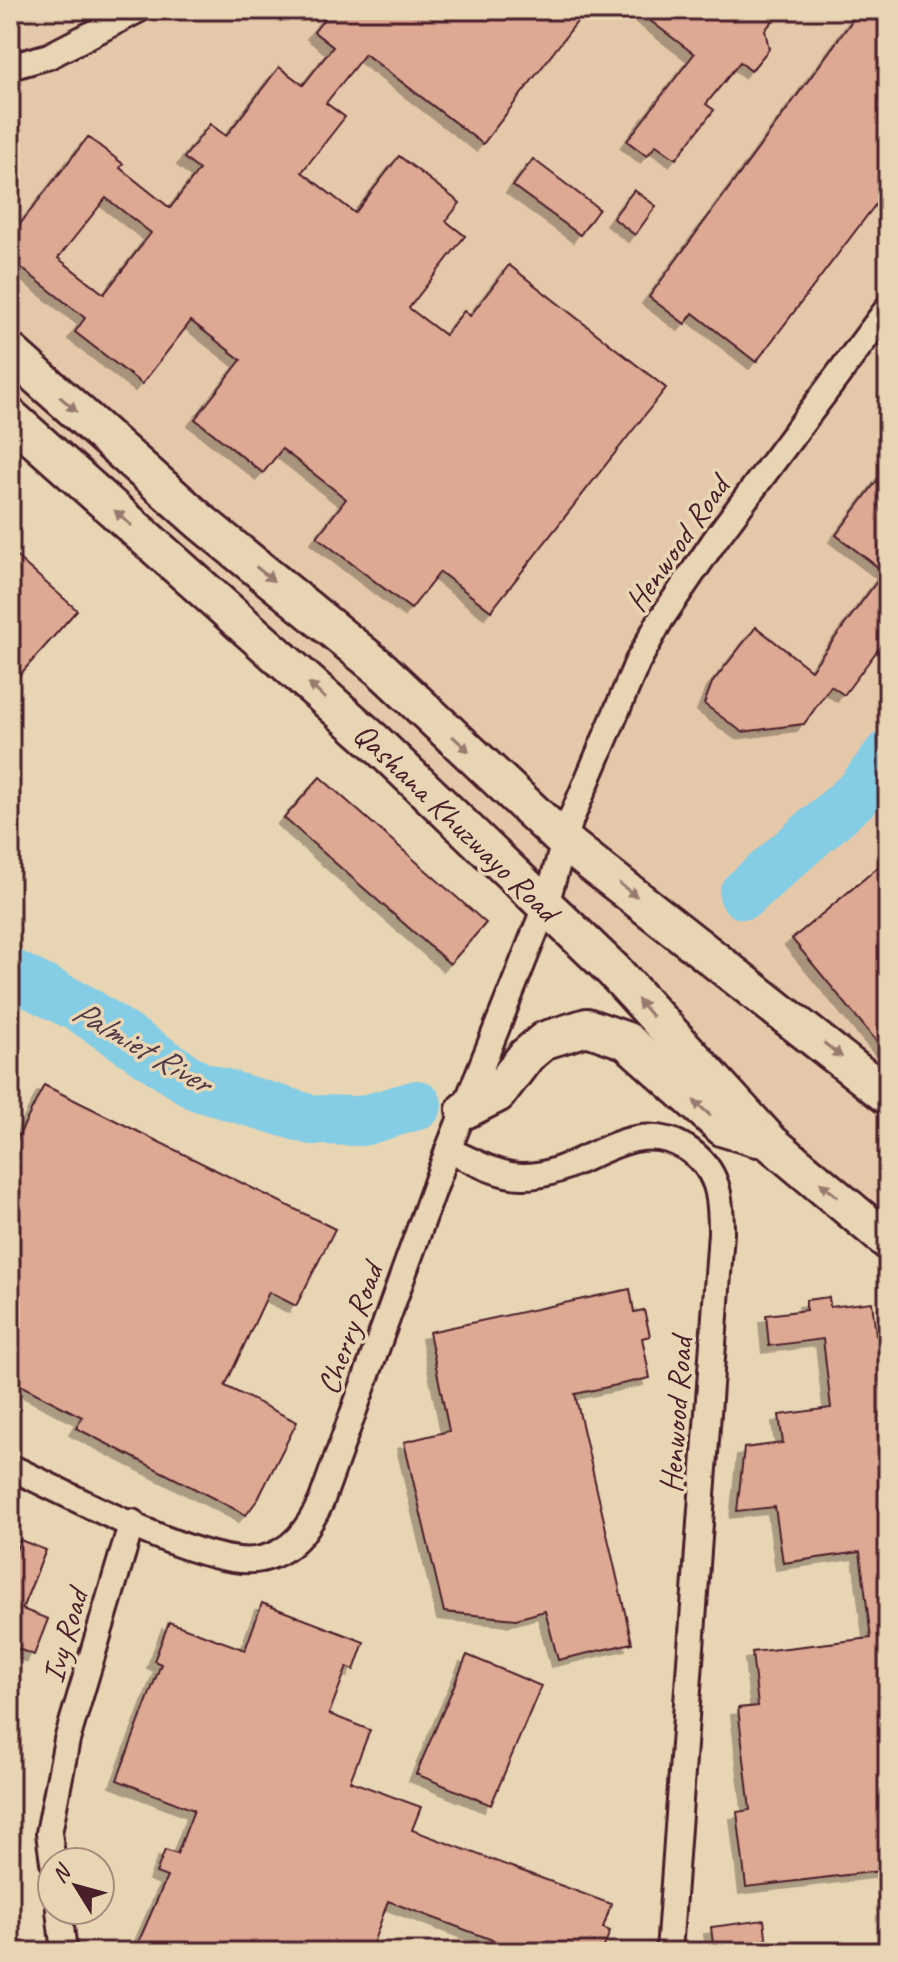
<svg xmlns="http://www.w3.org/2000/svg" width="898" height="1962" viewBox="0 0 898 1962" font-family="Caveat,sans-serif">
	<defs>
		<filter id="shadow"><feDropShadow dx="-7" dy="7" stdDeviation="0" flood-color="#0004"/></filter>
	</defs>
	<rect width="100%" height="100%" fill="#e8d5b3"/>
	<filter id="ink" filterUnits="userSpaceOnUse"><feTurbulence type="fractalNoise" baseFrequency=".0125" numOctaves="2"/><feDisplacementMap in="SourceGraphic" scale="16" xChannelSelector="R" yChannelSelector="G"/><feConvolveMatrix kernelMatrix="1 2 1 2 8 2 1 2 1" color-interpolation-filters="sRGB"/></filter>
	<g filter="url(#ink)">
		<polygon fill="#e5c8a9" points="10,10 888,10 888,1240 10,415"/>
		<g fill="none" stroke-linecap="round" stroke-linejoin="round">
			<g stroke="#84cde5" stroke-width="50">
				<polyline points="744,894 861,791 888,755"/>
				<polyline points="10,973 82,1009 198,1086 312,1120 362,1121 417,1105"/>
			</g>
		</g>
		<g fill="#dea993" stroke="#4a1f2b" stroke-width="2" fill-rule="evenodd" filter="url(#shadow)">
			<path d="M 331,10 L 586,10 L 483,144 L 365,54 L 326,103 L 345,117 L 302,172 L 355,213 L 399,156 L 460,203 L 446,221 L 465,236 L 409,308 L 445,335 L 464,311 L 470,316 L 509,265 L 666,388 L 491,611 L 440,572 L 411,609 L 317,537 L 346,499 L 282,449 L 263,473 L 195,419 L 241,360 L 191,321 L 142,384 L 75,332 L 85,318 L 10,259 L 10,237 L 88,137 L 123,164 L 120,168 L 170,208 L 199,170 L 184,158 L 210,124 L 226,136 L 279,67 L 303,85 L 333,47 L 314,32 ZM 106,198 L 151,233 L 104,294 L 58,258 Z"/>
			<polygon points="636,10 782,10 765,30 769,49 751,71 740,62 706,104 714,110 676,159 656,145 647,156 627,141 694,54"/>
			<polygon points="860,10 888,10 888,188 756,362 693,313 685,324 649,297"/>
			<polygon points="533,159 599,209 580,235 513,186"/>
			<polygon points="634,190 656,206 635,235 613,218"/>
			<polygon points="888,466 888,636 844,695 831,686 804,724 742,732 704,704 712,683 756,627 811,670 884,572 836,535"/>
			<polygon points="10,551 77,610 10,686"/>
			<polygon points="320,777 486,923 450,964 284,818"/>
			<polygon points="888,859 888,1055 792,939"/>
			<polygon points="44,1085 335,1229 296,1306 269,1292 225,1386 297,1422 258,1499 246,1515 76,1428 82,1417 10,1380 10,1153"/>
			<polygon points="630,1289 634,1312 644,1310 650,1336 642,1338 650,1378 575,1394 632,1643 558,1660 545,1611 516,1619 444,1612 404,1442 449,1431 429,1332"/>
			<polygon points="829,1297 830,1307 872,1302 876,1335 888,1333 888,1870 746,1887 737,1812 750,1810 738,1708 758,1706 752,1652 871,1638 860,1552 783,1563 775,1507 737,1511 744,1448 783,1443 779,1415 831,1408 823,1339 769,1346 766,1315 806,1310 806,1300"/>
			<polygon points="20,1540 46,1550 22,1609 48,1619 34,1655 10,1646 10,1566"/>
			<polygon points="262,1603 364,1642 354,1670 347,1667 329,1714 370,1730 350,1781 421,1807 412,1830 611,1904 603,1928 610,1931 602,1952 525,1952 388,1901 370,1952 134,1952 167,1877 156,1873 165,1850 177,1854 194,1810 117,1780 161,1664 154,1661 169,1622 245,1650"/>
			<polygon points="467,1655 541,1686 491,1805 416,1774"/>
			<polygon points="764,1920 768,1952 714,1952 711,1927"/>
		</g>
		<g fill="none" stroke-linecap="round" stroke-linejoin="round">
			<defs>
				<g id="minor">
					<polyline points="10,67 49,56 138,10"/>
					<path d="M 448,1150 C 472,1160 497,1176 523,1176 C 581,1177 628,1113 686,1148 C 719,1169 721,1197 721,1233 L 669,1952"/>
					<path d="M 10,1467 C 63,1491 209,1572 261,1559 C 292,1552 308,1529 321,1502 L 448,1150 L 545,907 L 571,819 L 637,663 L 661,619 L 717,537 L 888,308"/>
					<polyline points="53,1862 49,1833 67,1740 132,1522"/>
					<polyline points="59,1910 64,1952"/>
				</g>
				<g id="secondary">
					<polyline points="10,352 201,522 381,669 566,843 888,1096"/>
					<polyline points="10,417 376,743 613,970 770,1142 888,1241"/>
					<polyline points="465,1110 497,1094 526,1056 545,1040 587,1027 627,1041 724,1128 757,1138"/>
				</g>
			</defs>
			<use href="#minor" stroke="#4a1f2b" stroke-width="30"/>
			<use href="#secondary" stroke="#4a1f2b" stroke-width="42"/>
			<use href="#minor" stroke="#e8d5b3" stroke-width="24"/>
			<use href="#secondary" stroke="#e8d5b3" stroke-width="36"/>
		</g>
		<defs><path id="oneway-solid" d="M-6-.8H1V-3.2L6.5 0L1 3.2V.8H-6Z" transform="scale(2)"/></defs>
		<g fill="#997a6f">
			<use href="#oneway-solid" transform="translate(68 404) rotate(42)"/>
			<use href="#oneway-solid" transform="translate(123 518) rotate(-138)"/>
			<use href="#oneway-solid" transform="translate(265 574) rotate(39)"/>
			<use href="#oneway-solid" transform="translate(317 691) rotate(-138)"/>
			<use href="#oneway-solid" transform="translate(461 744) rotate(43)"/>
			<use href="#oneway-solid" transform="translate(628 890) rotate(37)"/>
			<use href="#oneway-solid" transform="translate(645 1008) rotate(-130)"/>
			<use href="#oneway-solid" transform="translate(833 1050) rotate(38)"/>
			<use href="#oneway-solid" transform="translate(702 1108) rotate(-138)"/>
			<use href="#oneway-solid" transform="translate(829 1190) rotate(-141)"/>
		</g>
	</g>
	<g text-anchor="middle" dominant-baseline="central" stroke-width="7" stroke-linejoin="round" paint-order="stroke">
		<g font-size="32" fill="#4a1f2b" stroke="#e8d5b3">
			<text transform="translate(677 544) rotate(-55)">Henwood Road</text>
			<text transform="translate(456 822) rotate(44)">Qashana Khuzwayo Road</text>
			<text transform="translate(350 1329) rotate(-70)">Cherry Road</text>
			<text transform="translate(676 1415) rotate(-86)">Henwood Road</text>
			<text transform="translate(65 1636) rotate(-74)">Ivy Road</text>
		</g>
		<g font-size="34" font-style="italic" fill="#533947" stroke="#e8d5b3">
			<text transform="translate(142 1046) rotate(30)">Palmiet River</text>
		</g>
	</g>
	<rect width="898" height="1962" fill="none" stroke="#e8d5b3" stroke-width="40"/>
	<rect x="20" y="20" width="858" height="1922" fill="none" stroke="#4a1f2b" stroke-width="3" filter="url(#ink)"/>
	<g transform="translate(76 1886) rotate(307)"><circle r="38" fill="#e8d5b3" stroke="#a98c7d" stroke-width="2"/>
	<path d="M0-6L14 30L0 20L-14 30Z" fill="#4a1f2b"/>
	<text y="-12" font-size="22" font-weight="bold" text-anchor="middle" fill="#4a1f2b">N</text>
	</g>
</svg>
